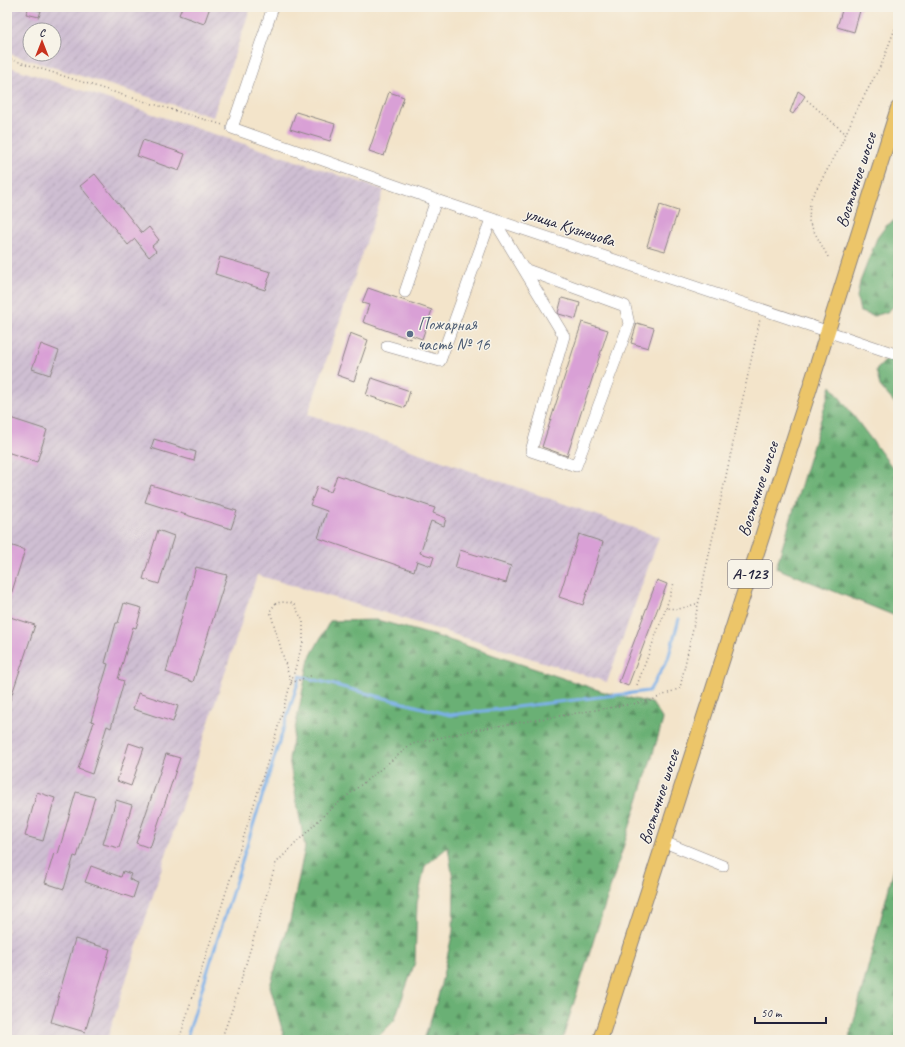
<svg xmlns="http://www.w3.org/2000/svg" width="905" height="1047" viewBox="0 0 905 1047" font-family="Caveat,sans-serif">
	<defs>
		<pattern id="industrial-furrows" width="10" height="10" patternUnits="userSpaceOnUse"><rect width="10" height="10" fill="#cebed2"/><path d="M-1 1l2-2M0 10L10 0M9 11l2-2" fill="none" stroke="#b1a3b5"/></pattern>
		<pattern id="forest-firs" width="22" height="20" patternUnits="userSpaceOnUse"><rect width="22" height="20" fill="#6ab074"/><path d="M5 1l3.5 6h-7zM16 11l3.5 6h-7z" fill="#578f60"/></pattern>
	</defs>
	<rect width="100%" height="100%" fill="#f7f3e8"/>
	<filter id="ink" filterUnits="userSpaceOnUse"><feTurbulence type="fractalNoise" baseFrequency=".025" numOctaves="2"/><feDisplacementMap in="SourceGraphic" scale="8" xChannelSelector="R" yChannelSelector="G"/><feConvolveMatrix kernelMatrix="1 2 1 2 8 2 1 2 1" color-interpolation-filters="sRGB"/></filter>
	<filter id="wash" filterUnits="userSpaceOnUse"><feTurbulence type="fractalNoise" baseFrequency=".012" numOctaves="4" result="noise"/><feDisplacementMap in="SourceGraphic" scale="16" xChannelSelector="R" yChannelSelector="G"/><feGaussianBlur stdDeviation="0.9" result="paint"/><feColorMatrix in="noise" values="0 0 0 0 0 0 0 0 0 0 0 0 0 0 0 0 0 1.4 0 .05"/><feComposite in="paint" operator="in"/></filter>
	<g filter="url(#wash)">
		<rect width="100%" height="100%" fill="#f3e4ca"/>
		<g fill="url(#industrial-furrows)" fill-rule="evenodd">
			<path d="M 7,7 L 251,7 L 213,117 L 7,53 ZM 30,30 L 54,30 L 54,54 L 30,54 Z"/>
			<polygon points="7,66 384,190 308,414 659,537 607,682 395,616 257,575 185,795 107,1040 7,1040"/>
		</g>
		<g fill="url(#forest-firs)" stroke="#466958">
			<polygon points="898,218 898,303 887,312 874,316 860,312 857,297 860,282 877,238 886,226"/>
			<polygon points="898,357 898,407 880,386 876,370 886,360"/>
			<polygon points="831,386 895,471 898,477 898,617 776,568"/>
			<polygon points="377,620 443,638 607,693 652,703 663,720 654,750 562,1040 424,1040 438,997 453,931 454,886 448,847 425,866 417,903 415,962 394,1021 375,1040 285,1040 270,986 290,921 305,847 289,759 309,659 330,621"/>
			<polygon points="898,853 898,1040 849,1040"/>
		</g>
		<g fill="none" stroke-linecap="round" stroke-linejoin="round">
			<polyline stroke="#7bb0e9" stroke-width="3" points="186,1040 300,676 450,715 649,691 668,659 679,619"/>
		</g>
		<g id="blocks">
			<g fill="#d9a0d6">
				<polygon points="29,7 41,11 39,17 26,14"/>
				<polygon points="182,7 210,7 204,24 179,15"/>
				<polygon points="843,7 861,7 854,32 837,27"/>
				<polygon points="798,91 805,96 793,114 790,112"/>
				<polygon points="389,92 404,97 384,156 369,151"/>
				<polygon points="296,112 335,124 330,141 290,129"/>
				<polygon points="143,140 185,154 179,171 137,156"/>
				<polygon points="95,174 142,233 149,227 159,240 152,246 156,251 149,257 135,239 128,245 80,186"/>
				<polygon points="660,205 678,211 665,251 647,246"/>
				<polygon points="220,257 271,272 265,290 215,274"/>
				<polygon points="368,288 432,310 422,339 411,335 410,339 363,322 369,305 362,303"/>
				<polygon points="562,298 580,303 576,319 559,314 558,313"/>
				<polygon points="582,322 608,330 567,456 542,447"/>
				<polygon points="637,323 654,328 648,348 631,343"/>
				<polygon points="350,333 368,340 354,381 337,375"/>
				<polygon points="41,344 59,351 50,375 32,369"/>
				<polygon points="372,378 410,391 405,408 366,395"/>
				<polygon points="7,417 47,430 37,462 7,452"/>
				<polygon points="154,439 196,452 194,461 151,448"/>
				<polygon points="337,475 435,508 433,513 446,518 444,526 431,521 420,553 434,557 431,566 417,561 414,571 318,538 327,511 310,505 317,487 331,492"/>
				<polygon points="151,485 237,511 231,529 145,502"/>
				<polygon points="158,530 174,536 159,584 143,579"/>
				<polygon points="579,534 603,542 583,605 559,597"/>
				<polygon points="7,544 25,550 9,601 7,601"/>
				<polygon points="460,550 511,566 506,583 455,568"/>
				<polygon points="196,567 227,575 193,682 166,672"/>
				<polygon points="657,580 667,584 628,686 619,682"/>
				<polygon points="124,603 142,608 136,628 133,627 118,679 124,681 111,728 107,726 92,774 78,769 94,722 91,721 108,664 105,663 116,623 118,623"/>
				<polygon points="7,616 35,625 8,706 7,705"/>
				<polygon points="138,693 178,706 173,722 133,709"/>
				<polygon points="129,743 144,748 131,786 117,781"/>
				<polygon points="166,754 180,758 150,848 136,843"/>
				<polygon points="37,792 55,798 43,841 25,836"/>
				<polygon points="76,792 95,797 77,857 74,856 64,889 45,883 54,853 58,854"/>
				<polygon points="116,800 132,805 119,848 103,844"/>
				<polygon points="91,866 121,877 123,871 131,874 129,879 138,883 133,898 85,882"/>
				<polygon points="75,939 110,949 85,1032 51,1022"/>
			</g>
		</g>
	</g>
	<g filter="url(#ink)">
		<use href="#blocks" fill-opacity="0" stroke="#8a8382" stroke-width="1"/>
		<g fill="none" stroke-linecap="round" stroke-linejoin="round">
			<defs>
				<g id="minor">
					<polyline points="273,7 232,128 436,200 898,355"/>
					<polyline points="494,220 564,336 531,451 576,466 629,324 625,306 524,269"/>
					<polyline points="405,292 436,200"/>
					<polyline points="387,346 440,361 491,219"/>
					<polyline points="664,842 723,866"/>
				</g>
				<polyline id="major" points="600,1040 807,397 898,108"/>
			</defs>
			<use href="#minor" stroke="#8a8382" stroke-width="12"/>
			<use href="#major" stroke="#8a8382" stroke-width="16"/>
			<g stroke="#8a8382" stroke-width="1.5" stroke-dasharray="1 3" stroke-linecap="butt">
				<polyline points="7,58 123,95 223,125"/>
				<polyline points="807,100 846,134"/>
				<polyline points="828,257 809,222 810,200 838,151 856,111 881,65 898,21"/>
				<polyline points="666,608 674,583"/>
				<polyline points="291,683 313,675"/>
				<polyline points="637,685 666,608 679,609 699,603"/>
				<polyline points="179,1040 270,754 303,642 303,621 293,603 282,602 276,603 270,611 291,683"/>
				<polyline points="221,1040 234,1004 276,863 327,812 412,744 474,730 650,701 680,688 760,319"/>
			</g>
			<use href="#minor" stroke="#fff" stroke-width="11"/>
			<use href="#major" stroke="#ecc569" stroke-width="14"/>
		</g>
	</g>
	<circle fill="#5c6f8a" stroke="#f7f3e8" stroke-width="1.5" cx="410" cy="334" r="4"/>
	<g text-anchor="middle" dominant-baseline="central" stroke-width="3" stroke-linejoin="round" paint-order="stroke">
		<rect fill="#f7f3e8" stroke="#62616f" stroke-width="1" x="728" y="560" width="44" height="28" rx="3"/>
		<g font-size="16" font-weight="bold" fill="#22223b">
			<text x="750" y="574">А-123</text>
		</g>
		<g font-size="17" fill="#22223b" stroke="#f7f3e8">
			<text transform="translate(856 180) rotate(-72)">Восточное шоссе</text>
			<text transform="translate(570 227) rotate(18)">улица Кузнецова</text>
			<text transform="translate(758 489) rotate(-72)">Восточное шоссе</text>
			<text transform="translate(659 797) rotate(-72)">Восточное шоссе</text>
		</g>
		<g font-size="17" fill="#4e5e75" stroke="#f7f3e8" text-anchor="start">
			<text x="418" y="324">Пожарная<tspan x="418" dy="20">часть № 16</tspan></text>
		</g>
	</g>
	<rect width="905" height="1047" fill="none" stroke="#f7f3e8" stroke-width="24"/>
	<g transform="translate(42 42)"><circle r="19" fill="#f7f3e8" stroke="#a29fa3"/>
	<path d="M0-3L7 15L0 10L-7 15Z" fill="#c8321e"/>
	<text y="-6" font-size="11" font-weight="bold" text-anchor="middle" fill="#22223b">С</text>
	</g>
	<path d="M755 1017v6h71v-6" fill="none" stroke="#22223b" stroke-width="2"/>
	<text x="761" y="1017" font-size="12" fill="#22223b" stroke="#f7f3e8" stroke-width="3" paint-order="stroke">50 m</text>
</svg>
